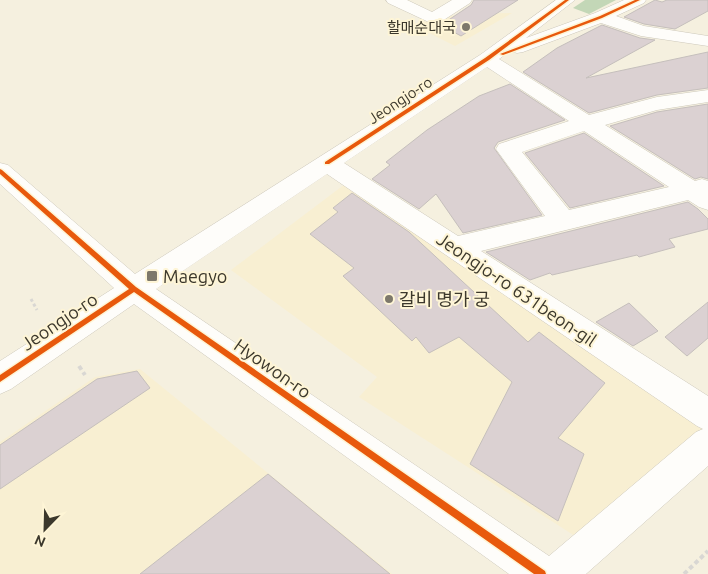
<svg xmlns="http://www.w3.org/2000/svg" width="708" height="574" viewBox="0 0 708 574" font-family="Ubuntu,'Noto Sans KR',sans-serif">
	<rect width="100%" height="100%" fill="#f5f0df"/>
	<g fill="#f8efd2">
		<polygon points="512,13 455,46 415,26 423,22 461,14"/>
		<polygon points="349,181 708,425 578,538 359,397 377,377 231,270"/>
		<polygon points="140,369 392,574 0,574 0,442 95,377"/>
	</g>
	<polygon fill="#c3d7b7" points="585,0 616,0 589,14 573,8"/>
	<g fill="#dbd1d2" stroke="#c5bfbc">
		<polygon points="474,0 518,0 461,36 441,25 471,5"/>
		<polygon points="655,0 662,2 667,0 708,0 708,11 675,29 644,24 624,17"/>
		<polygon points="602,25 640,38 655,40 586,78 708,52 708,88 657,95 589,113 523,72 557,48"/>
		<polygon points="510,84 565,120 498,142 494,148 542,215 463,233 436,194 419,209 372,179 390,165 386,162 427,130 479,96"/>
		<polygon points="708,104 708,179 701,177 695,179 610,126 657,112"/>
		<polygon points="584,133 664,186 570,208 525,153"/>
		<polygon points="352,193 409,232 528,342 539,332 605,383 558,438 584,454 558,521 470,464 512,382 459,337 429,353 416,337 412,341 343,276 354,268 310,234 338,212 333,208"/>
		<polygon points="688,202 698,209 708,219 708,229 669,239 675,247 639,257 637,255 552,275 550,273 530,280 486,252"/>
		<polygon points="708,302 708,338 687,356 665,337"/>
		<polygon points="629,303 658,331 633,346 596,322"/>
		<polygon points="137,371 150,388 0,489 0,445 97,379"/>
		<polygon points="268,474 390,574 140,574"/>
	</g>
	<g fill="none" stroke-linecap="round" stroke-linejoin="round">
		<defs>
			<g id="minor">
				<polygon points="386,0 407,0 432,12 452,0 472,0 470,3 439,23 433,24 388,3"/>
				<path d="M 556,0 L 575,0 L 526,38 L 595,13 L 624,0 L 646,0 L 644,3 L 616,16 L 644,26 L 708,36 L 708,46 L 641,36 L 601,23 L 523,52 L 517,53 L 510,51 L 499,59 L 589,115 L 657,97 L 708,90 L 708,102 L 657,110 L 605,125 L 695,181 L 702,179 L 708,181 L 708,210 L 699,207 L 688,200 L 481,251 L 708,396 L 708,466 L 586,574 L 509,574 L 134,304 L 11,389 L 0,394 L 0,361 L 114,288 L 0,184 L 0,163 L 8,165 L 135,274 L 480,55 ZM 487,67 L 569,121 L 499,144 L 496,149 L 545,216 L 458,236 L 344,163 ZM 584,131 L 669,187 L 569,210 L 522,152 ZM 327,174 L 697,426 L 703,429 L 696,432 L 549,556 L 156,289 Z"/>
			</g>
		</defs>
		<use href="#minor" stroke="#cdc8bb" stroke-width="1"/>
		<polyline stroke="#d9d7d3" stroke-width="3" stroke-dasharray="3 2.5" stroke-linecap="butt" points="31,299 37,310"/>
		<g stroke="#d9d7d3" stroke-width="4" stroke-dasharray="4.5 3" stroke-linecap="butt">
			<polyline points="79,366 85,375"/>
			<polyline points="684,574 708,551"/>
		</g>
		<use href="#minor" fill="#fefdfa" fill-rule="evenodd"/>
		<defs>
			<g id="cycleway">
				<polygon points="565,0 569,0 489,60 329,164 325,164 325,162 485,58"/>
				<polygon points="635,0 640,0 602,18 503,55 500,54 600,16"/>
				<polygon points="0,169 2,170 136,287 545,571 546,574 534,574 134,292 0,382 0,375 129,289 0,174"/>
			</g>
		</defs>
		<use href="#cycleway" stroke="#fef5d6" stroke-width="3"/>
		<use href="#cycleway" fill="#e8590c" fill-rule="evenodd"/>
	</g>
	<g fill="#7d786b" stroke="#fef5d6" stroke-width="2">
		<circle cx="466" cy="27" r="5"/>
		<rect x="146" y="270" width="12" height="12" rx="2.5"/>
		<circle cx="389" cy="299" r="5"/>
	</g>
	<g text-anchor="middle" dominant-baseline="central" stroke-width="4" stroke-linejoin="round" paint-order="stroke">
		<g font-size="15" fill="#3c382c" stroke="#fef5d6" text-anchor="end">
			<text x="456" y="27">할매순대국</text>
		</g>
		<g font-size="15" fill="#3c382c" stroke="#fef5d6">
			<text transform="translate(400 100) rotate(-33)">Jeongjo-ro</text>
		</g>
		<g font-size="18" fill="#3c382c" stroke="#fef5d6" text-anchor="start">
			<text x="163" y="276">Maegyo</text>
			<text x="399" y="299">갈비 명가 궁</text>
		</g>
		<g font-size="18" fill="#3c382c" stroke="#fef5d6">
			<text transform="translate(517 289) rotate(34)">Jeongjo-ro 631beon-gil</text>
			<text transform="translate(59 321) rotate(-34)">Jeongjo-ro</text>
			<text transform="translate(273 368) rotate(35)">Hyowon-ro</text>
		</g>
	</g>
	<g transform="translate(45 529) rotate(203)" stroke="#fef5d6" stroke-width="4" paint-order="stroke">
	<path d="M0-4L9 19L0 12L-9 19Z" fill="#3c382c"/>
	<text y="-8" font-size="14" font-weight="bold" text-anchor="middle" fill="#3c382c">N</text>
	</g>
</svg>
